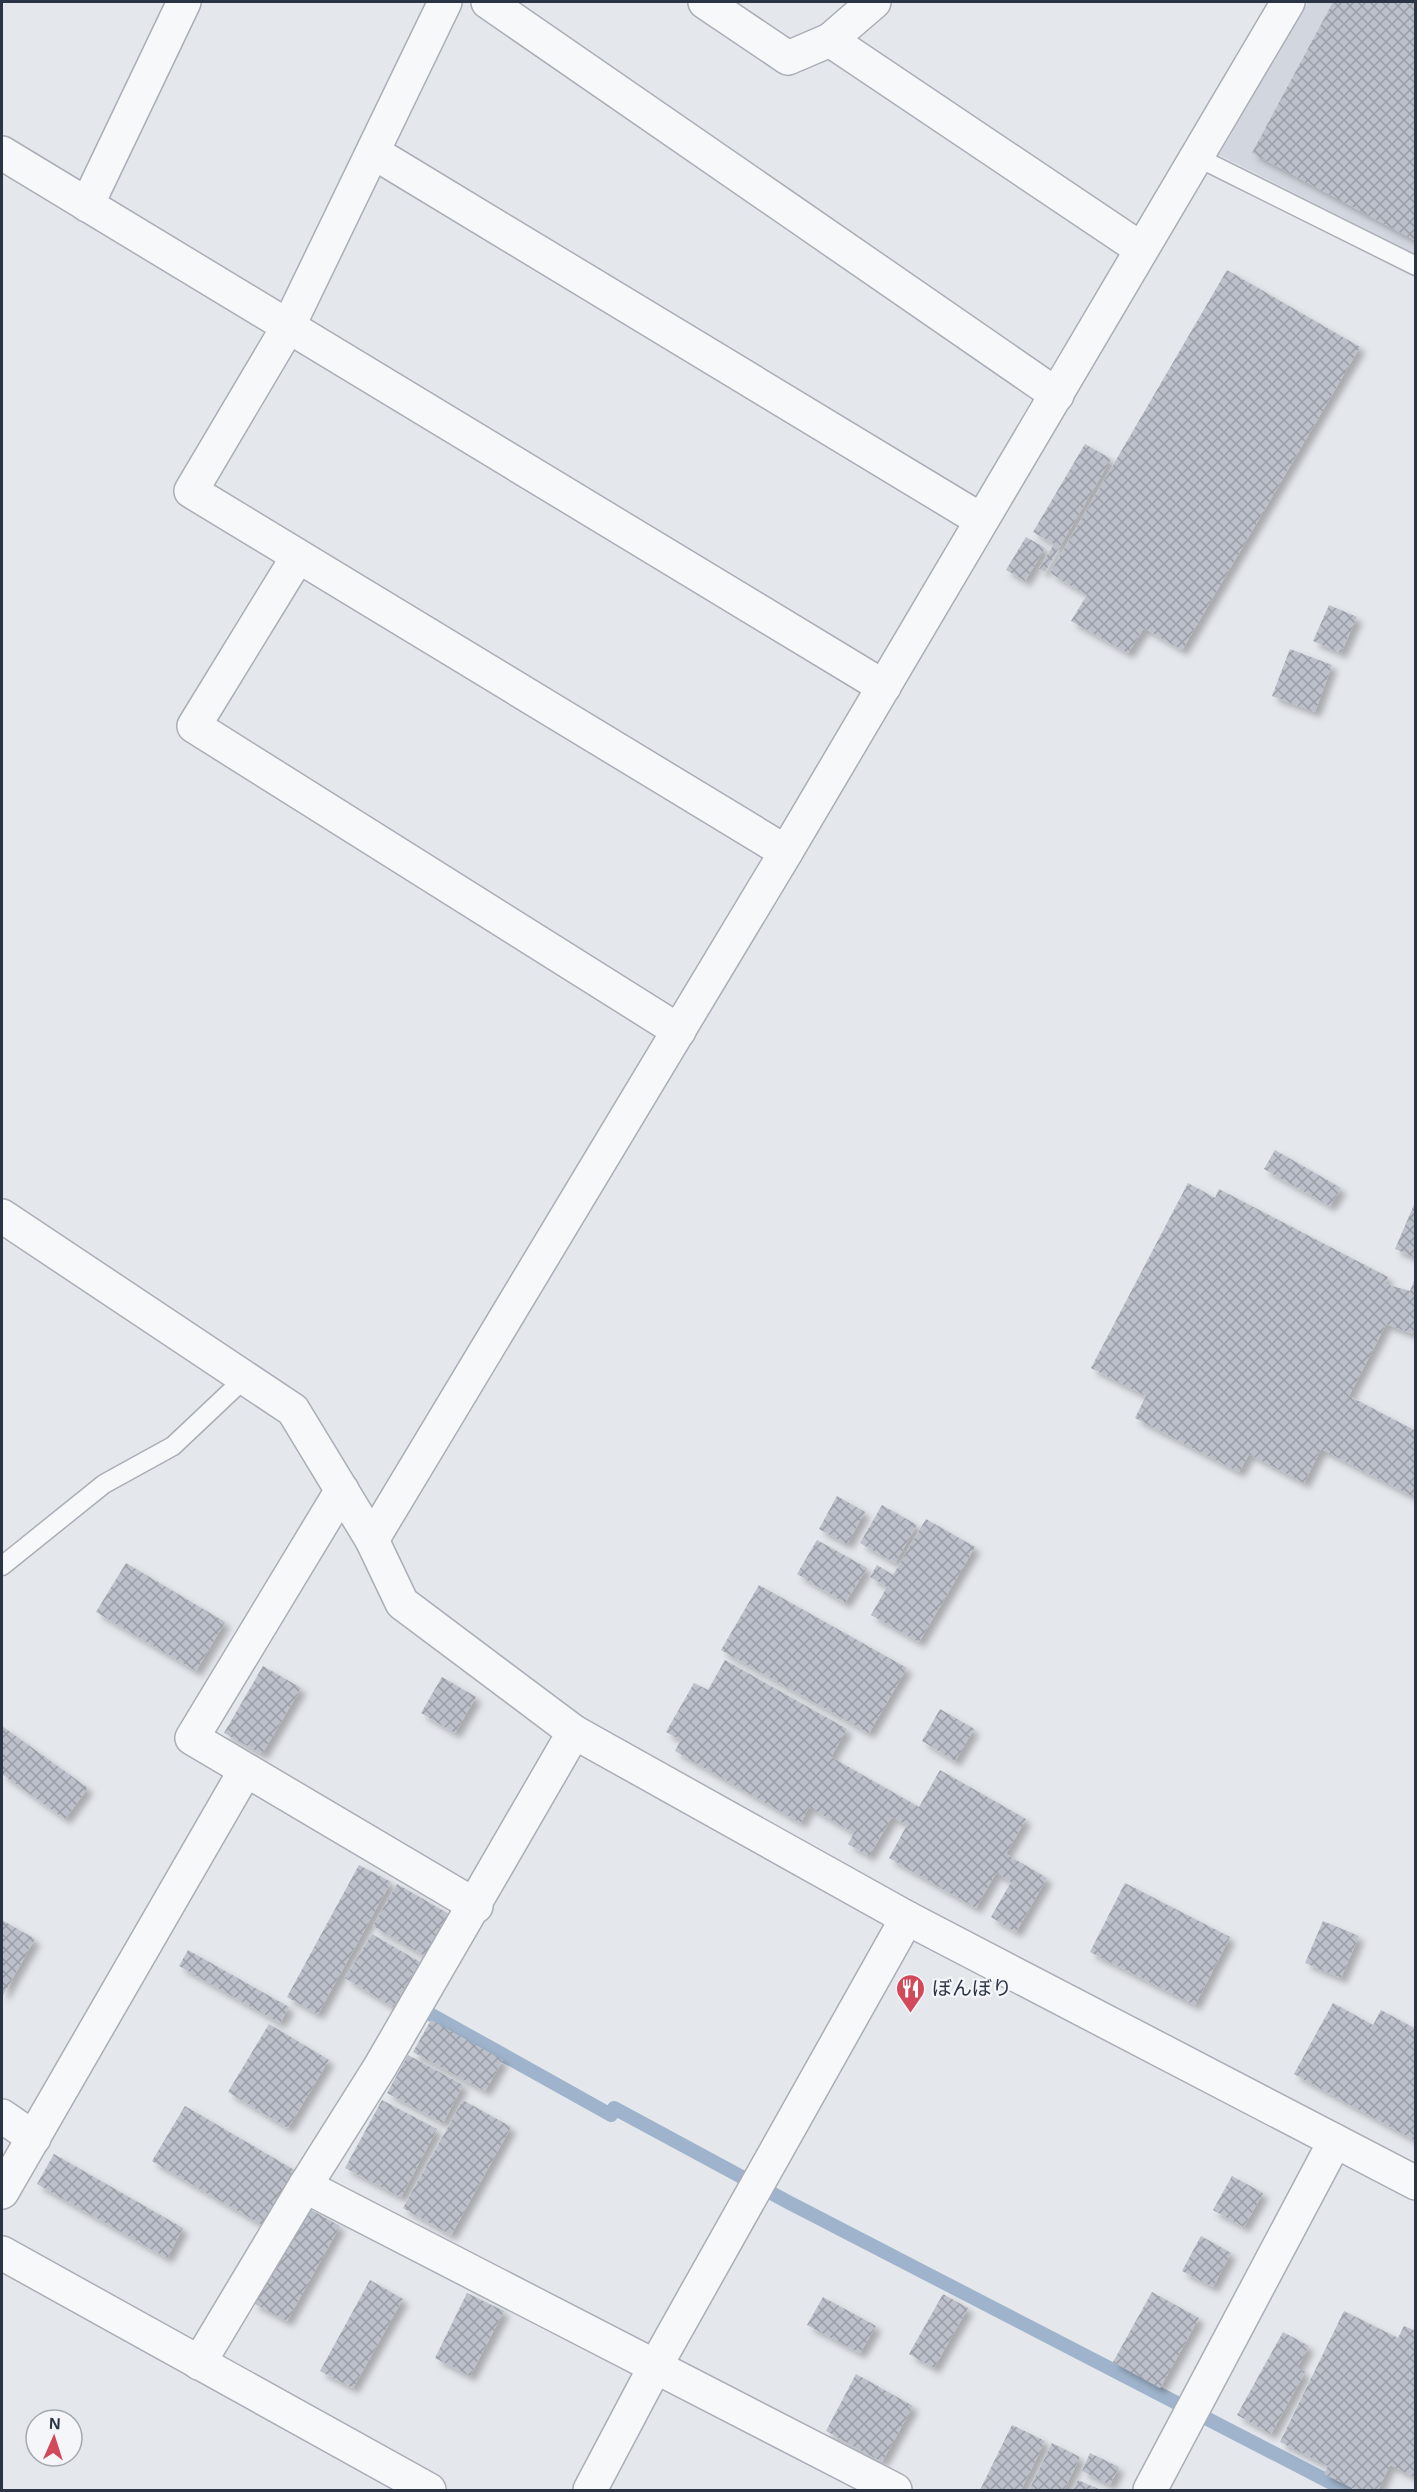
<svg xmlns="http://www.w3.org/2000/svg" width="1417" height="2492" viewBox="0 0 1417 2492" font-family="Helvetica,'Noto Sans JP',sans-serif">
	<defs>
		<pattern id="building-cross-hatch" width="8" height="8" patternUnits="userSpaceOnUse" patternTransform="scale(1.5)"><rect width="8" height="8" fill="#bbc0ca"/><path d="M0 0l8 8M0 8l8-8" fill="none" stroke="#989da6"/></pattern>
		<filter id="shadow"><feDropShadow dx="5.5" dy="5.5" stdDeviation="3" flood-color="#0004"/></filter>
	</defs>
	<rect width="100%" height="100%" fill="#e4e7ec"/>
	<polygon fill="#d2d6de" points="1308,2 1415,2 1415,254 1219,155"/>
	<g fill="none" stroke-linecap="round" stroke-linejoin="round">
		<polyline stroke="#9fb4cc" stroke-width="14" points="430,2014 611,2115 614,2108 788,2202 1345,2490"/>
	</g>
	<g fill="url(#building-cross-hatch)" filter="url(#shadow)">
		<polygon points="1333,2 1416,2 1416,241 1252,153"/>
		<polygon points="1227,270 1360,347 1182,650 1144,628 1128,653 1071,621 1087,595 1050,573"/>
		<polygon points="1085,444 1111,459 1045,572 1039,569 1054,544 1033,532"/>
		<polygon points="1026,537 1045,548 1025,581 1006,570"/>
		<polygon points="1329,605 1357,617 1341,653 1313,641"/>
		<polygon points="1290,649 1332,665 1315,712 1272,696"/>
		<polygon points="1275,1150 1341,1188 1330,1206 1264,1169"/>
		<polygon points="1188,1183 1215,1198 1219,1189 1388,1277 1385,1284 1410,1291 1416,1276 1416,1335 1386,1324 1349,1396 1416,1431 1416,1498 1321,1449 1304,1483 1249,1454 1239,1472 1135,1418 1146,1396 1091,1368"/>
		<polygon points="1416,1200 1416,1258 1395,1249"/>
		<polygon points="837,1496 865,1512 847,1544 819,1529"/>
		<polygon points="882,1505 917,1525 895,1563 860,1543"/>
		<polygon points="926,1519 975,1547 919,1642 871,1615 887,1587 870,1577 877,1565 893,1575"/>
		<polygon points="817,1540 867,1568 845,1603 797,1574"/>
		<polygon points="126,1563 225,1622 196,1671 96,1612"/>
		<polygon points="759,1585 907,1668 869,1733 721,1650"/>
		<polygon points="725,1660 847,1729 831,1757 919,1807 940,1770 1026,1819 1006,1854 1047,1878 1016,1932 991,1917 1011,1882 996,1873 976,1908 889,1858 907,1825 892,1817 869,1856 848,1844 854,1833 809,1807 801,1823 675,1751 681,1740 666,1732 694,1683 708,1690"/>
		<polygon points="263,1666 301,1688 262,1754 224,1733"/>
		<polygon points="442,1677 476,1697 455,1733 421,1713"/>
		<polygon points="940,1709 974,1729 955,1761 922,1741"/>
		<polygon points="2,1726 88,1788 65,1819 2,1774"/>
		<polygon points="359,1865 391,1882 318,2014 287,1997"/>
		<polygon points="1125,1883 1230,1937 1195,2005 1090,1952"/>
		<polygon points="397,1884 449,1914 425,1956 373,1926"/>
		<polygon points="2,1920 35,1939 2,1997"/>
		<polygon points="1323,1921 1359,1936 1341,1978 1305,1963"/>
		<polygon points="372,1934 420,1962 393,2007 345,1978"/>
		<polygon points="188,1950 289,2007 280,2023 179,1966"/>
		<polygon points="1333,2003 1373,2025 1381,2010 1416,2029 1416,2141 1294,2074"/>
		<polygon points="431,2020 503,2060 485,2091 413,2052"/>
		<polygon points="269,2024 329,2060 288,2128 228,2092"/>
		<polygon points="408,2055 463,2085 443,2123 387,2093"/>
		<polygon points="382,2100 437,2129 401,2197 345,2168"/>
		<polygon points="463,2100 511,2127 451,2235 403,2208"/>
		<polygon points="185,2106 296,2171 264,2226 152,2161"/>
		<polygon points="54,2154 183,2228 167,2258 37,2184"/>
		<polygon points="1232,2176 1263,2193 1244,2227 1213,2210"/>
		<polygon points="306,2207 340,2226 287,2321 253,2303"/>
		<polygon points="1201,2236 1231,2253 1213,2287 1182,2271"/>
		<polygon points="370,2280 403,2299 353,2388 320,2371"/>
		<polygon points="1152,2292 1199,2318 1160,2388 1113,2362"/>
		<polygon points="467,2293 504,2311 470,2376 435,2358"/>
		<polygon points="943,2294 968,2308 934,2368 909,2354"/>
		<polygon points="823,2297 876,2326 860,2353 807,2325"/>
		<polygon points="1344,2311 1398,2338 1404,2326 1416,2331 1416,2478 1390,2465 1378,2490 1356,2490 1324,2474 1328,2466 1280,2442"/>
		<polygon points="1283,2332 1309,2346 1297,2368 1305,2372 1271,2434 1237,2415"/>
		<polygon points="856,2374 913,2406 882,2462 826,2431"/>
		<polygon points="1012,2425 1045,2441 1021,2490 980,2490"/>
		<polygon points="1052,2443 1080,2457 1064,2490 1029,2490"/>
		<polygon points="1090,2453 1119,2467 1110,2485 1082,2471"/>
		<polygon points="1078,2480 1101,2490 1073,2490"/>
	</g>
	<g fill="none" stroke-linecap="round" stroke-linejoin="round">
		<defs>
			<g id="service">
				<polyline points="1197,157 1416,266"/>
				<polyline points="2,1566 104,1484 173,1446 245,1378"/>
			</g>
			<g id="minor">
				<polyline points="445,2 288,327 191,491 786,852"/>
				<polyline points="488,2 1057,395"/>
				<polyline points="705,2 788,58 830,40 874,2"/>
				<polyline points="830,40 1141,249"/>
				<polyline points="373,152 981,520"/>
				<polyline points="2,153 884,687"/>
				<polyline points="87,205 184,2"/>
				<polyline points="297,558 194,726 679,1031"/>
				<polyline points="2,1216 293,1410 372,1540 786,852 1288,2"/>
				<polyline points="342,1490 192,1738 476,1906"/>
				<polyline points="2,2116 34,2138"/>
				<polyline points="305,2186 895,2490"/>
				<polyline points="2,2192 245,1771"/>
				<polyline points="2,2253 429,2490"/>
				<polyline points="199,2363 305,2186 380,2067 574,1732"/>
				<polyline points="590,2490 656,2365 907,1918"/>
				<polyline points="1150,2490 1335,2141"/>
			</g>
			<polyline id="tertiary" points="372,1540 402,1603 574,1732 907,1918 1416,2183"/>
		</defs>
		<use href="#service" stroke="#a9aeb7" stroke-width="21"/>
		<use href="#minor" stroke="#a9aeb7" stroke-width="36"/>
		<use href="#tertiary" stroke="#a9aeb7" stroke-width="36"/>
		<use href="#service" stroke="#f7f8fa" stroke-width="18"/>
		<use href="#minor" stroke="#f7f8fa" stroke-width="33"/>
		<use href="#tertiary" stroke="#f7f8fa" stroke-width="33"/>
	</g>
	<defs>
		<symbol id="restaurant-pin" viewBox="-11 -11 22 30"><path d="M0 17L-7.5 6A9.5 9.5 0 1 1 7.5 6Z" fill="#d1495b" stroke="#f4f6f9"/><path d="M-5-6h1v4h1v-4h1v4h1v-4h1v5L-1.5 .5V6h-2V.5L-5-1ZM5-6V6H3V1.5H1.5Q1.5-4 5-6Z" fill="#fff"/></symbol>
	</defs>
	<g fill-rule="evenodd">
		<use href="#restaurant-pin" x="894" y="1972" width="33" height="45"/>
	</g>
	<g text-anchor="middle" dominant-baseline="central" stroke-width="4.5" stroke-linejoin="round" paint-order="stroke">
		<g font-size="20" fill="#2b3445" stroke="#f4f6f9" text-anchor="start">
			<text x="932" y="1988">ぼんぼり</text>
		</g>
	</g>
	<rect width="1417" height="2492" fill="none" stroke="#2b3445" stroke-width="6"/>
	<g transform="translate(54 2438) rotate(3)"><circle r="28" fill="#f4f6f9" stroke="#a4a8b1" stroke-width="1.5"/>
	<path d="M0-4.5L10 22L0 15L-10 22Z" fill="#d1495b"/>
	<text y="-9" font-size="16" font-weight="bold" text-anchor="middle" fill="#2b3445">N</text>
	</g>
</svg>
